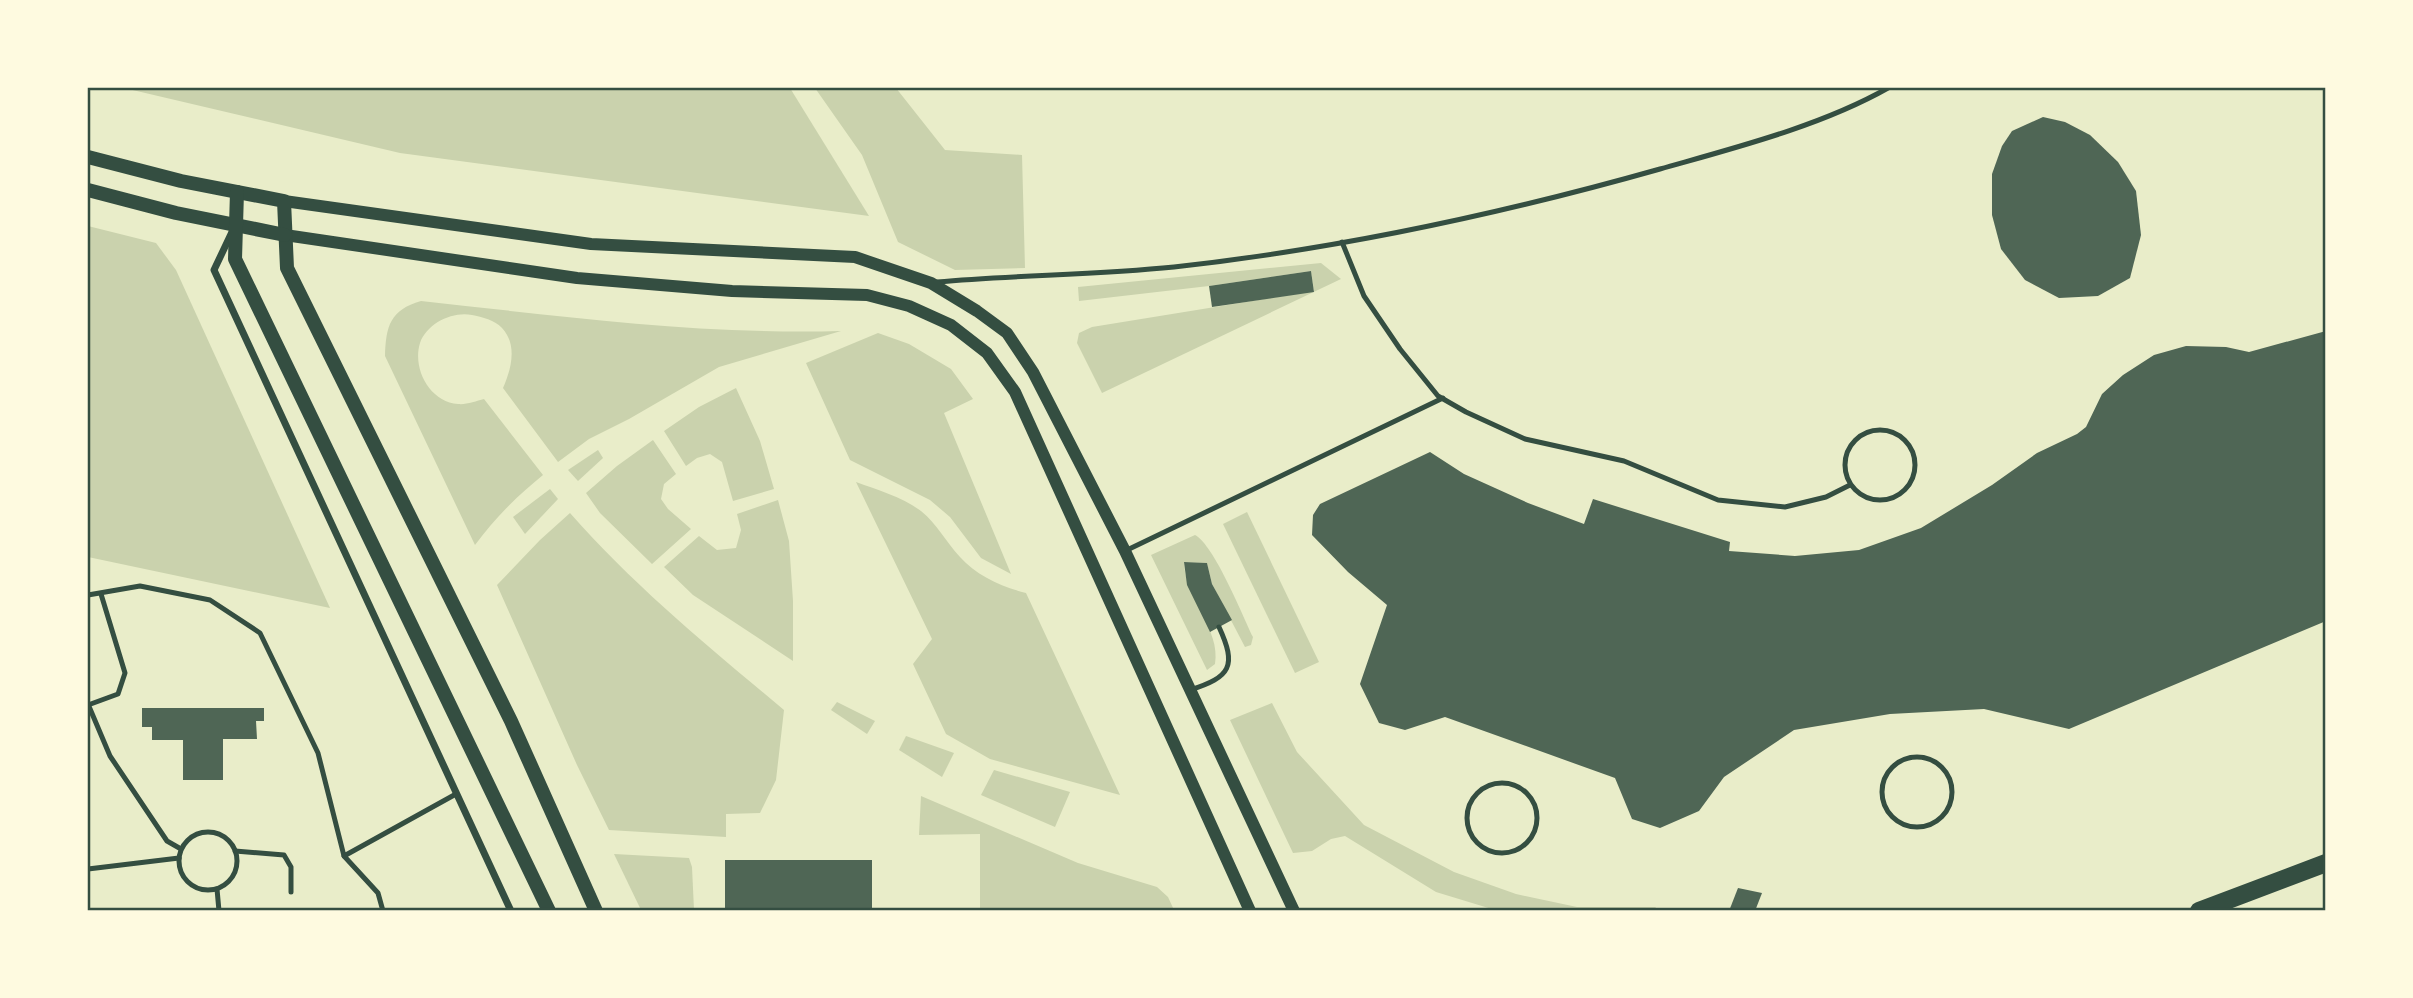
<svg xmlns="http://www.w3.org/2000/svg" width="2413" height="998" viewBox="0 0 2413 998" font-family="'Public Sans',sans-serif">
	<rect width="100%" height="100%" fill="#e9edc9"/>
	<g fill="#cad2ad">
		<polygon points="124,88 790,88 869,216 400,153"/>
		<polygon points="815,88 896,88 945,150 1022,155 1025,268 955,270 898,242 862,155"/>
		<polygon points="88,226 156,243 176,270 330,608 88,557"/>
		<polygon points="1321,263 1341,279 1102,393 1077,343 1079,333 1092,327 1314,291 1311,271 1209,286 1079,301 1078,287"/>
		<path d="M 421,301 C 560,316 701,335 841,331 L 719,367 L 629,419 L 589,439 L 558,462 L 503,388 C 511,370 518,345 502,328 C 495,320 482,317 472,315 C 453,311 427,323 420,343 C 412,369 430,402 458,404 C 466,405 476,401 484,399 L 543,475 C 517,496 495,518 475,545 L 385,356 C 386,326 390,310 421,301 Z"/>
		<polygon points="878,333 909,344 951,369 973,399 944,413 1011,574 981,558 950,517 930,500 850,460 806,363"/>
		<polygon points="736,388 760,441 774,489 733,501 722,462 710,454 697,458 686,466 664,431 699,407"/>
		<polygon points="653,440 676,474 664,484 661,499 668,509 691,529 652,564 600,513 586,493 617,466"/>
		<polygon points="598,450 603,458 578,481 568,470"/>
		<path d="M 856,482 C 878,490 902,497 921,511 C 937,524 946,542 960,557 C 977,576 1002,587 1026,593 L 1120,795 L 990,759 L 946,734 L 913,664 L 932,639 Z"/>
		<polygon points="550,489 558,499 525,534 513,517"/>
		<polygon points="778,500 789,541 793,601 793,661 693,595 664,567 699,536 717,550 736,548 741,530 737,514"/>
		<polygon points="1247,512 1319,662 1295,673 1223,524"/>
		<path d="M 570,513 C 635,587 709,647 784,710 L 776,780 L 760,813 L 726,814 L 726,837 L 609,830 L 577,765 L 497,585 L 540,540 Z"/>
		<path d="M 1195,535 C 1214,545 1242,614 1253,637 L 1251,645 L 1245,647 L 1212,584 L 1207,563 L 1184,562 C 1185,600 1221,629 1215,664 L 1207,670 L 1151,555 Z"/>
		<polygon points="837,702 875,721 867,734 831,710"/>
		<polygon points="1272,703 1297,752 1364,825 1454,872 1516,894 1577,907 1656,907 1654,910 1495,910 1436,892 1345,836 1331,839 1312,851 1293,853 1230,720"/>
		<polygon points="906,736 954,753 942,777 899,750"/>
		<polygon points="994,770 1070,792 1055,827 981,795"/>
		<polygon points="921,796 1078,863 1157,887 1168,897 1174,910 980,910 980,834 919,835"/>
		<polygon points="614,854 689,858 692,867 694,910 641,910"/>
	</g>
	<g fill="#4f6655">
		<polygon points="2043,117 2065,122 2090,135 2118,162 2136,191 2141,235 2130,278 2098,296 2059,298 2025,280 2001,249 1992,215 1992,174 2002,146 2012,131"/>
		<polygon points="1311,271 1314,292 1212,307 1209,286"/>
		<polygon points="2326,331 2326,621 2069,729 1984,709 1890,714 1794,730 1724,777 1699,811 1660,828 1632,819 1615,778 1445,717 1405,730 1379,723 1360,684 1387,605 1348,572 1312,535 1313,515 1320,504 1430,452 1464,474 1528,503 1584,524 1593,499 1730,542 1729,551 1795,556 1859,550 1921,528 1992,485 2037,453 2077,434 2086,427 2102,394 2123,375 2154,355 2186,346 2226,347 2249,352"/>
		<polygon points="1184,562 1207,563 1212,584 1232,620 1210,632 1187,585"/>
		<polygon points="142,708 264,708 264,721 256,721 257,739 223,739 223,780 183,780 183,740 152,740 152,727 142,727"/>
		<rect x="725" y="860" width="147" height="51"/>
		<polygon points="1738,888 1762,893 1755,911 1729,911"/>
	</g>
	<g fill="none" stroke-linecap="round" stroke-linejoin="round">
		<g stroke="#344e41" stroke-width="5">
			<polyline points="1342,242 1364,296 1400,349 1438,396 1466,412 1525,439 1624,461 1718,500 1785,507 1826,497 1850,485"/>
			<path d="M 937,282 C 1015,275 1095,275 1174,267 C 1338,249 1501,214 1660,169 C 1734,148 1821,126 1888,88"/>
			<circle cx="1880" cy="465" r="35"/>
			<polyline points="1125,551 1443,398"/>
			<polyline points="88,595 140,586 210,600 260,633 318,753 344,856 456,794"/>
			<path d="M 1190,690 C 1231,677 1237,666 1219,627"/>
			<polyline points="88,704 110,756 167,841 181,849"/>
			<polyline points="88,705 118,694 125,673 101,594"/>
			<circle cx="1917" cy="792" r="35"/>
			<circle cx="1502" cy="818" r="35"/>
			<circle cx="208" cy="861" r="29"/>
			<polyline points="235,851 284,855 291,867 291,892"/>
			<polyline points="344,856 378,893 383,911"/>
			<polyline points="88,869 179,858"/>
			<polyline points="217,889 219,911"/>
		</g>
		<polyline stroke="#344e41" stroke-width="7" points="232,232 214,270 511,911"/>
		<g stroke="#344e41" stroke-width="12">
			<polyline points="284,201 591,244 855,257 931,283 977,311 1007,333 1033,372 1125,551 1294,911"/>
			<polyline points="285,235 577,278 732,291 867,295 909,306 951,325 987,353 1015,392 1250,911"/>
		</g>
		<g stroke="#344e41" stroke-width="14">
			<polyline points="88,157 181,181 284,201 287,268 511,721 596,911"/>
			<polyline points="88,190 176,213 285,235"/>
			<polyline points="237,192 235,259 549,911"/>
		</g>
		<polyline stroke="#344e41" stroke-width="18" points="2199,911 2326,863"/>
	</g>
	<rect width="2413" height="998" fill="none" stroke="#fefae0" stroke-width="178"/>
	<rect x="89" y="89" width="2235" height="820" fill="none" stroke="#344e41" stroke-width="2.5"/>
</svg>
